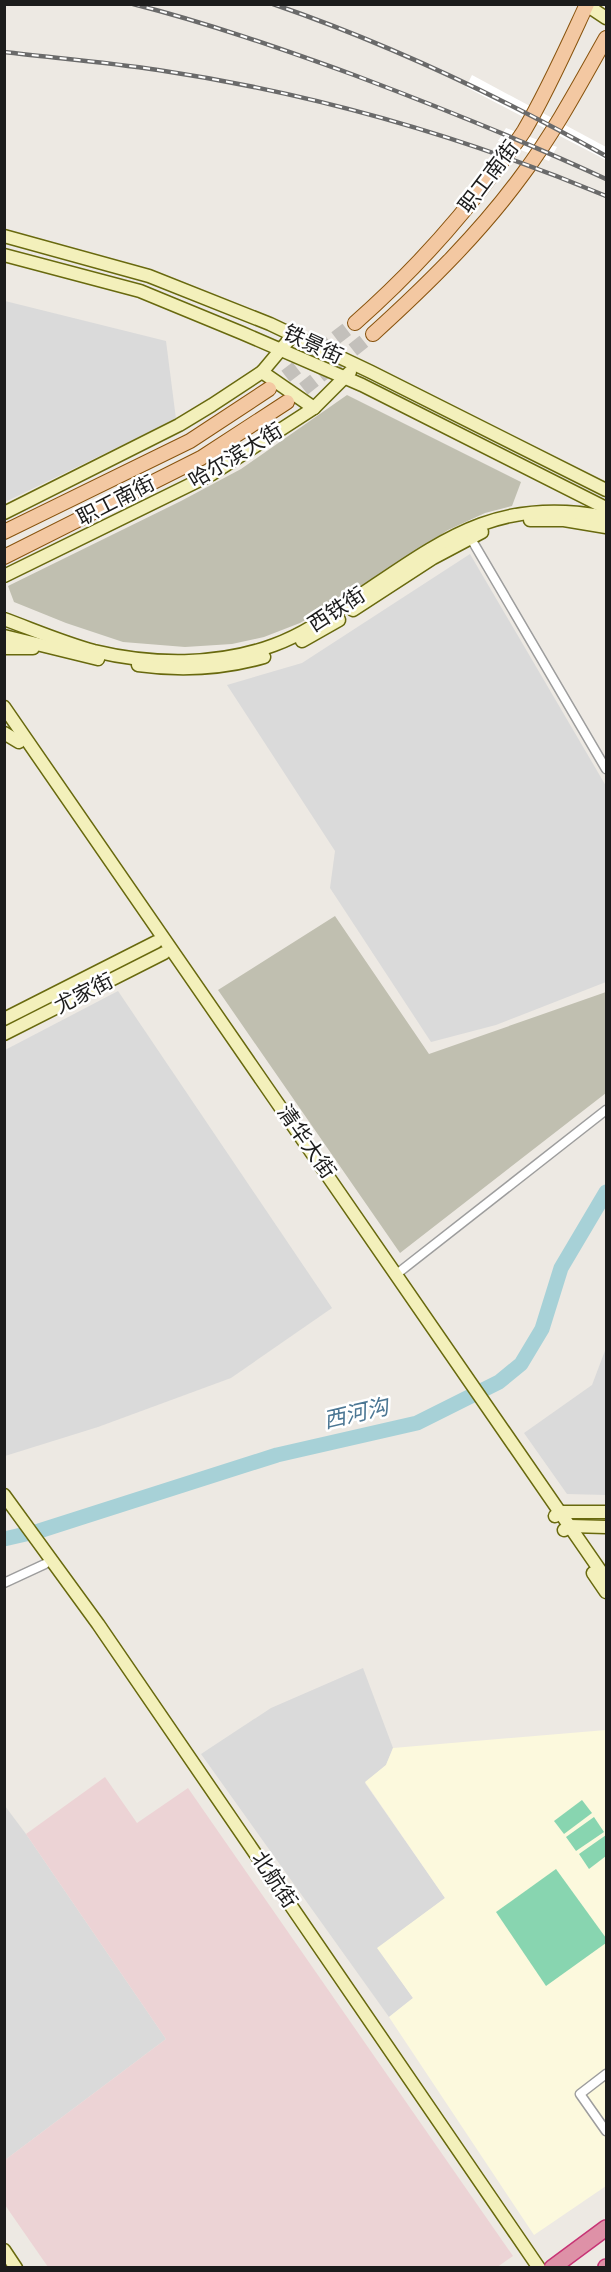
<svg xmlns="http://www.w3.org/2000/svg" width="611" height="2272" viewBox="0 0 611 2272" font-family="'Alegreya Sans','Noto Sans SC',sans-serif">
	<rect width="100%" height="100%" fill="#ede9e3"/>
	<g fill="#dadada">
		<polygon points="5,301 166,341 176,419 5,502"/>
		<polygon points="470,554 606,786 606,982 496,1025 431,1042 330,888 335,851 227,685 302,663"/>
		<polygon points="118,991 332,1308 231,1378 98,1427 5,1456 5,1050"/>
		<polygon points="606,1348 606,1495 567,1494 524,1433 592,1385"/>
		<polygon points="363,1668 393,1748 386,1765 365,1783 445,1898 378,1948 413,1998 389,2017 201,1754 271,1708"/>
		<polygon points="5,1806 26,1834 166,2039 5,2160"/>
	</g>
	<polygon fill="#ecd3d5" points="105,1777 137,1823 188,1788 513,2256 496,2268 48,2267 5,2205 5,2160 166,2039 26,1834"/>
	<polygon fill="#fcf9dd" points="606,1730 606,2186 534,2235 389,2017 413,1998 377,1948 445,1898 365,1782 386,1765 393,1748"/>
	<g fill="#c0bfb0">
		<polygon points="347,395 521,482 512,506 485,513 448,530 355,591 300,623 264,637 232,644 185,647 123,642 66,623 14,602 8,586 181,501 241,469"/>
		<polygon points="335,916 429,1054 606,992 606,1093 400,1253 218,990"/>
	</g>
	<g fill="#88d5b0">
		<polygon points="582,1800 592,1813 564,1834 554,1821"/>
		<polygon points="594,1817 604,1832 576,1851 566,1837"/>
		<polygon points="606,1835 606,1856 589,1869 579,1854"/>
		<polygon points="556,1869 606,1938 606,1943 546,1986 496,1912"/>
	</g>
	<g fill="#fff">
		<polygon points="472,75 606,147 606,160 466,87"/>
		<polygon points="506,128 557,147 549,161 498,141"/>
	</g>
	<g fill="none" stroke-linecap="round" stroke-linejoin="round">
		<polyline stroke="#a7d1d7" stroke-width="15" points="4,1539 39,1531 277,1455 417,1423 499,1382 521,1364 542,1329 561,1268 606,1192"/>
		<g stroke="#c3c0bb" stroke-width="14" stroke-dasharray="14 7" stroke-linecap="butt">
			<polyline points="269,389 355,323"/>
			<polyline points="287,402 373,334"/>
		</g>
		<defs>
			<g id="street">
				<polyline points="470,537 606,769"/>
				<polyline points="398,1273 606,1110"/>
				<polyline points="4,1583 45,1564"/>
				<polyline points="606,2074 580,2094 606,2131"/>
			</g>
			<g id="secondary">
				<polyline points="585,4 606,18"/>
				<polyline points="4,236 149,276 270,324 371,372 606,490"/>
				<polyline points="4,255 140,291 242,333 362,385 606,508"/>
				<polyline points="262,372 314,408"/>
				<polyline points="4,513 179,425 212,405 262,372 293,335"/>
				<polyline points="530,520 564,520 606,527"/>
				<polyline points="4,576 212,474 314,408 350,372"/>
				<polyline points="353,610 433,558 482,532"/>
				<path d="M 4,619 C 34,630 64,643 94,651 C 152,665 218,666 274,645 C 302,635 328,617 353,600 C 440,542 495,495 606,517"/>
				<polyline points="4,636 98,659"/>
				<polyline points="302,641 339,620"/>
				<polyline points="4,648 33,648"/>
				<path d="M 138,665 C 181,671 222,669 264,657"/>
				<polyline points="4,707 606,1579"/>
				<polyline points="4,733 19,742"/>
				<polyline points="4,1019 156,942"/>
				<polyline points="4,1034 164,953"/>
				<polyline points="4,1495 98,1624 539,2268"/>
				<polyline points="555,1516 560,1512 606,1512"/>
				<polyline points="564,1530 570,1526 606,1527"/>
				<polyline points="593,1573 606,1592"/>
				<polyline points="4,2250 16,2268"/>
			</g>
			<g id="primary">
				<path d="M 355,323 C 407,277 453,228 494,172 C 504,158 515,145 524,131 C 548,90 567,47 587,4"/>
				<path d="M 373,334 C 427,285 480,233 523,174 C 555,131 580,84 606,38"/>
				<polyline points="4,532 190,441 269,389"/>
				<polyline points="4,557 201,458 287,402"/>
			</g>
			<g id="highway">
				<polyline points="552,2268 606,2228"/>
				<polyline points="606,2268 606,2267"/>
			</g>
		</defs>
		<use href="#street" stroke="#9d9d9d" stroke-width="11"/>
		<use href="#secondary" stroke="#68690e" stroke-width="15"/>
		<use href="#primary" stroke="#88530d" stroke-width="16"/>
		<use href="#highway" stroke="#c73475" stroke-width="18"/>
		<use href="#street" stroke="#fff" stroke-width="8"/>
		<use href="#secondary" stroke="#f3f0bb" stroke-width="12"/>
		<use href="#primary" stroke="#f3c8a2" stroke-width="14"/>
		<use href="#highway" stroke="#de91a7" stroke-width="15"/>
		<defs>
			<g id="rail">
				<path d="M 133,4 C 208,23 282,49 354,75 C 439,107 524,141 606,179"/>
				<path d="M 273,4 C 389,44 499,96 606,156"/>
				<path d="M 4,52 C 55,58 107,62 158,70 C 312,93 462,136 606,196"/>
			</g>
		</defs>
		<use href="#rail" stroke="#6a6a6a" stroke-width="4.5"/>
		<use href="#rail" stroke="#fff" stroke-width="2" stroke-dasharray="7" stroke-linecap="butt"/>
	</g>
	<g text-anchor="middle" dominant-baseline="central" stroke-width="5" stroke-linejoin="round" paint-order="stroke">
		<g font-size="21" fill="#1c1c1c" stroke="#fff">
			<text transform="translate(489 177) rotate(-53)">职工南街</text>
			<text transform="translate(313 345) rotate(25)">铁景街</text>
			<text transform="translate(236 456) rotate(-31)">哈尔滨大街</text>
			<text transform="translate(116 501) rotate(-27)">职工南街</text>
			<text transform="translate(337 610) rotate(-33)">西铁街</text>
			<text transform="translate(84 994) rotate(-27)">尤家街</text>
			<text transform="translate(306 1142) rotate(55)">清华大街</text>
			<text transform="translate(274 1880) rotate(56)">北航街</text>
		</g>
		<g font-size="22" font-style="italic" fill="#4c7794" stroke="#fff">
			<text transform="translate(356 1414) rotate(-13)">西河沟</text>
		</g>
	</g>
	<rect width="611" height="2272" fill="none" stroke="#1c1c1c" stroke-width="12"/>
</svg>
